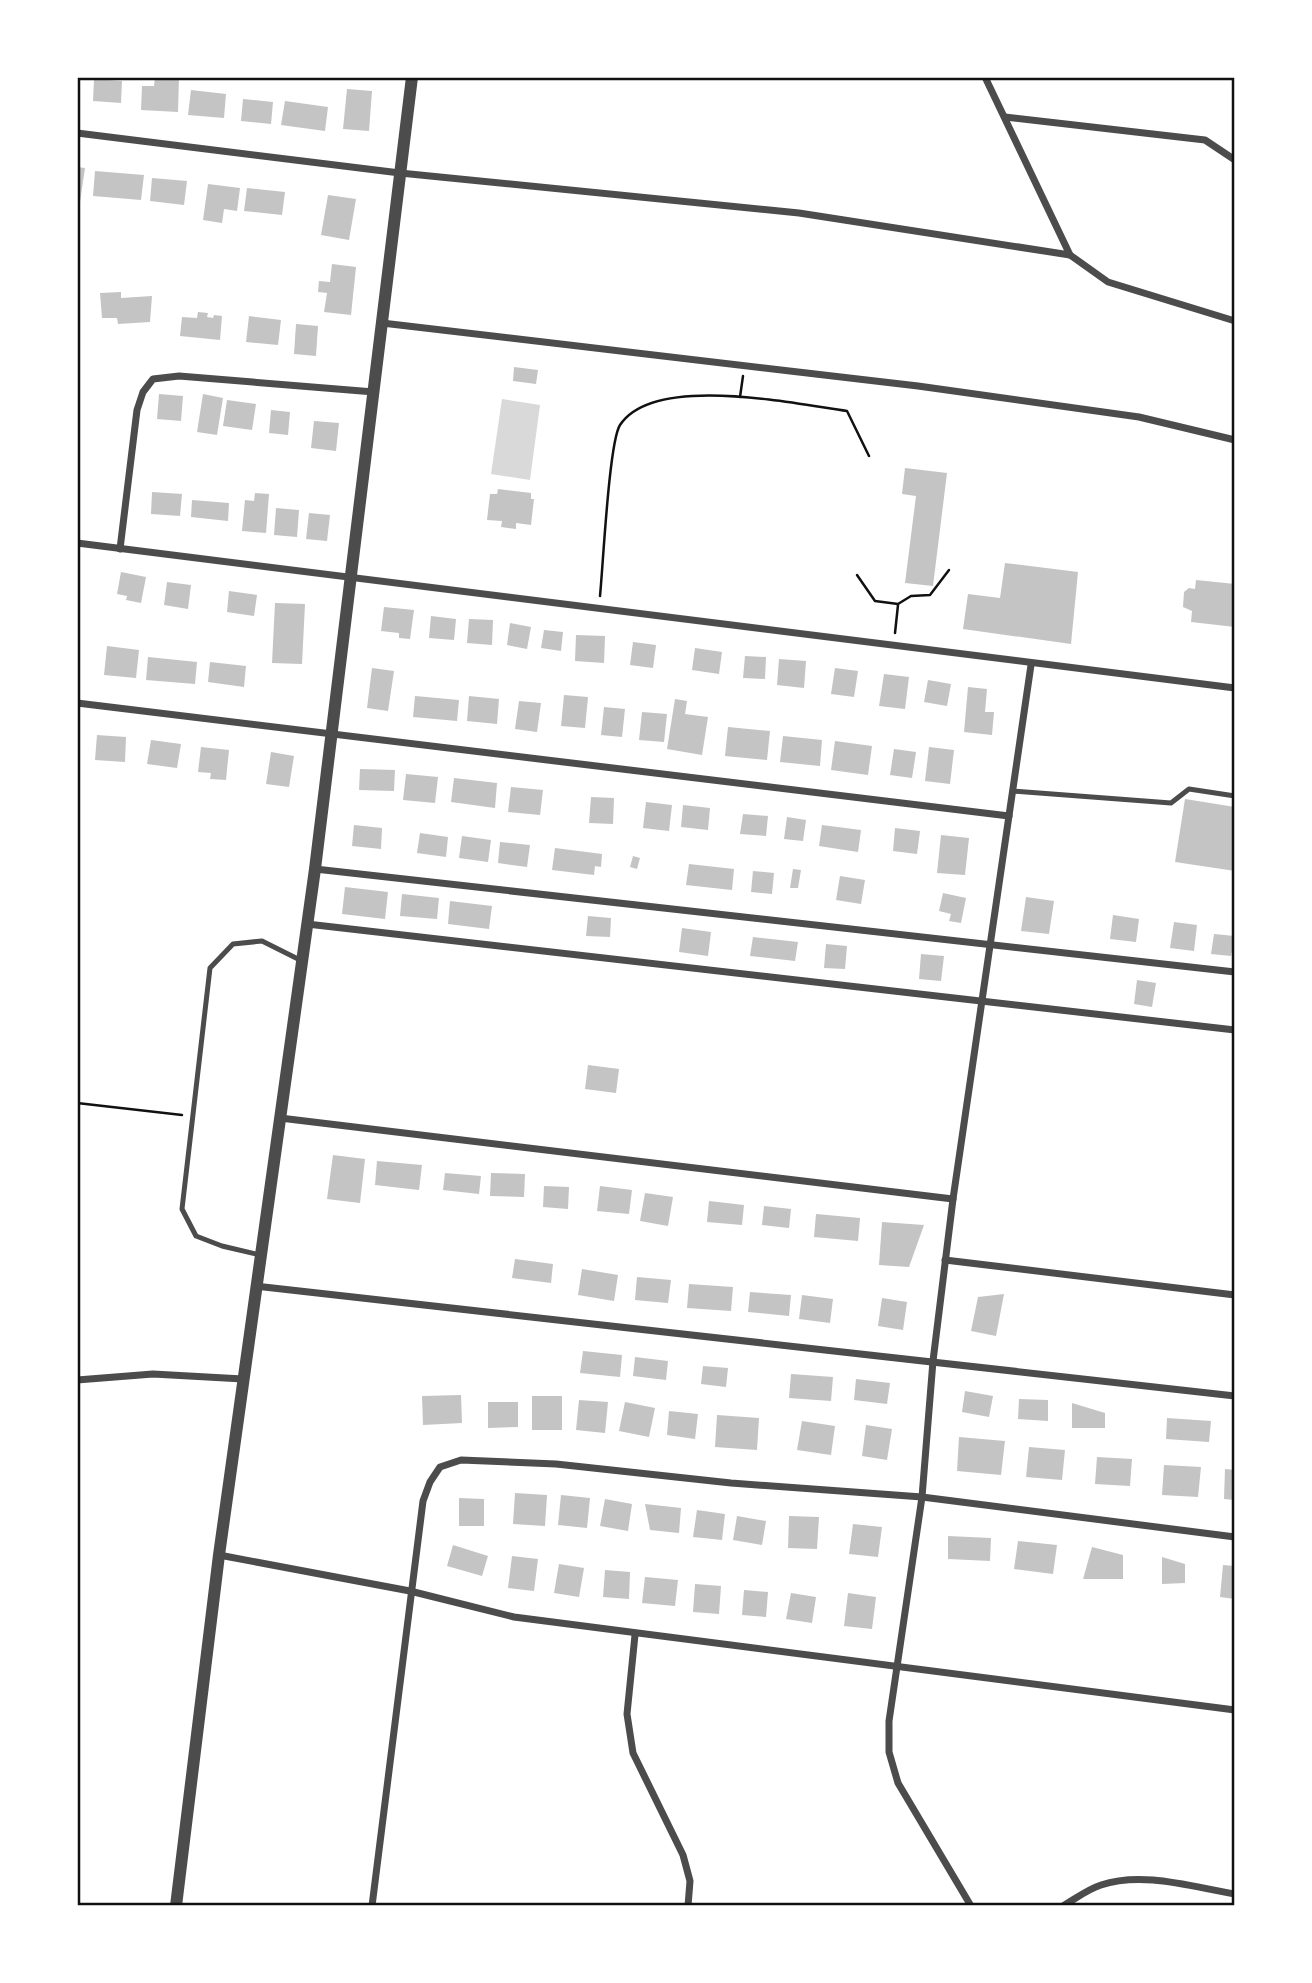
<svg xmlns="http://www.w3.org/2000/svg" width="1312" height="1983" viewBox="0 0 1312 1983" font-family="'Roboto Condensed',sans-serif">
	<rect width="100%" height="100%" fill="#fff"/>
	<polygon fill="#d9d9d9" points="502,399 540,405 530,480 491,474"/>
	<g fill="#c4c4c4">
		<polygon points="155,77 179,78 178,112 141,110 142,86 154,86"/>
		<polygon points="94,79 122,81 121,103 93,101"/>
		<polygon points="347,89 372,91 369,131 343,129"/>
		<polygon points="191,90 226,94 224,118 188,115"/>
		<polygon points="243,99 273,102 271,124 241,121"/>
		<polygon points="285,101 328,107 325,131 281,125"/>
		<polygon points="77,167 85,168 80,202 77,202"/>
		<polygon points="95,171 144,175 141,200 93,196"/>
		<polygon points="152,178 187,181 184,205 150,201"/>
		<polygon points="208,184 240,188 237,211 224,209 222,223 203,220"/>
		<polygon points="247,188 285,192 282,215 244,211"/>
		<polygon points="328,195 356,199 349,240 321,235"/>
		<polygon points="332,264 356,267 351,315 324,312 327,293 318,292 319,281 330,282"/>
		<polygon points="121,292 121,298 152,296 150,322 118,324 117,318 102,318 100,293"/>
		<polygon points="198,312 208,313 207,317 213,318 214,315 222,316 220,340 180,336 182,317 197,318"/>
		<polygon points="249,316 281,320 278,345 246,342"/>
		<polygon points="296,324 318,326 316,356 294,354"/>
		<polygon points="514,367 538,370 536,384 513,381"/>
		<polygon points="159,394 183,396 181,421 157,419"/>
		<polygon points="203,394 223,398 217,435 197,432"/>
		<polygon points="227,400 256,404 252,430 223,426"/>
		<polygon points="271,410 290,412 288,435 269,433"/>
		<polygon points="314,421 339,423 336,451 311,448"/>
		<polygon points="905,468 947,473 933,586 905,583 916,496 902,494"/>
		<polygon points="498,489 531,493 531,499 534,499 531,525 516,523 516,529 501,527 502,521 487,520 490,494 497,494"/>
		<polygon points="152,492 182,494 180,516 151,514"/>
		<polygon points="255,493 269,494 266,533 242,531 245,500 254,501"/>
		<polygon points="192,500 229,503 228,521 191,517"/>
		<polygon points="276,508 299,510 297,537 274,535"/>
		<polygon points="309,513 330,515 327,541 306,539"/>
		<polygon points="1005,563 1078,572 1071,644 963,629 968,594 1000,598"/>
		<polygon points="121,572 146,577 141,603 126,600 127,596 117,594"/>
		<polygon points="1196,580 1235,584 1235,627 1191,622 1192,611 1183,607 1184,592 1189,588 1195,589"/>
		<polygon points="167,582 191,585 188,609 164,605"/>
		<polygon points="229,591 257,595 254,616 227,612"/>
		<polygon points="275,603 305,604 302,664 272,663"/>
		<polygon points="384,607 414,610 410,639 399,638 399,633 381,631"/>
		<polygon points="431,616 456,619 454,640 429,638"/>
		<polygon points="469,619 493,620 492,645 467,643"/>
		<polygon points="510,623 531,627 527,649 507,645"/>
		<polygon points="544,630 563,632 561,651 541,648"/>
		<polygon points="576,635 605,636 604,663 575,661"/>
		<polygon points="633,642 656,645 653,668 630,665"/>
		<polygon points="107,646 139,650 136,678 104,675"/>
		<polygon points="695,648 722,652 719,674 692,670"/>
		<polygon points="745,656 766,657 765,679 743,678"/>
		<polygon points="148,657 197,662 195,684 146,680"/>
		<polygon points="779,659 806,661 804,688 777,685"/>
		<polygon points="210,662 246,666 244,687 208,682"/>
		<polygon points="372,668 394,671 388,711 367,708"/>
		<polygon points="835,668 858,671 854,697 831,694"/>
		<polygon points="884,674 909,677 905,709 879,706"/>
		<polygon points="928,680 951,684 947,706 924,702"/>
		<polygon points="968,687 987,689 985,712 994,712 992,735 964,732"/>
		<polygon points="564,695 588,697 585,728 561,726"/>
		<polygon points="415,696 459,700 457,721 413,717"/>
		<polygon points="469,696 499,699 497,724 467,721"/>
		<polygon points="675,699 687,701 685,714 708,717 702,755 667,749"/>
		<polygon points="519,701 541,703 537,732 515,729"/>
		<polygon points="604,707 625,709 622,737 601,735"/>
		<polygon points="642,712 667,714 664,742 639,740"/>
		<polygon points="728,727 770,731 767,760 725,756"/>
		<polygon points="97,735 126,737 125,762 95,760"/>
		<polygon points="783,736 822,740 820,766 780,762"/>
		<polygon points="151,740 181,744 177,768 147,764"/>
		<polygon points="835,741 872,746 868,775 831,770"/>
		<polygon points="201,747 229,750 226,780 210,779 211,773 198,772"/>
		<polygon points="929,747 954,750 950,784 925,781"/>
		<polygon points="894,749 916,752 912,778 890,775"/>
		<polygon points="271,752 294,756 289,787 266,784"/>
		<polygon points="360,769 395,770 394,791 359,790"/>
		<polygon points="406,774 438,777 435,803 403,800"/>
		<polygon points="454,778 497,783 495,808 451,802"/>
		<polygon points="511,787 543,790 540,815 508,812"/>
		<polygon points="591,797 614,798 613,824 589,823"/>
		<polygon points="1185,799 1235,807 1235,871 1175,862"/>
		<polygon points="646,802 672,805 669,831 643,828"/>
		<polygon points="683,805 710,808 708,830 681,827"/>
		<polygon points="743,814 768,816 766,836 740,834"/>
		<polygon points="787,817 806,820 803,841 784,839"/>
		<polygon points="354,825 382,828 381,849 352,846"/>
		<polygon points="822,825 861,830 858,852 819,846"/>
		<polygon points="895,828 920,831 917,854 893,851"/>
		<polygon points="420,833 448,837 446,857 417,853"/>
		<polygon points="941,835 969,838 965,875 937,873"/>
		<polygon points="462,836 491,840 488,862 459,858"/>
		<polygon points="500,842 530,845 527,867 498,863"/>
		<polygon points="555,848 602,854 601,867 595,866 594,875 552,870"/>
		<polygon points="633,856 640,858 637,869 630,867"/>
		<polygon points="689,864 734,869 732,890 686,885"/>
		<polygon points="793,869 801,870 798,888 790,888"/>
		<polygon points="753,871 774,873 772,894 751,892"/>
		<polygon points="840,876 865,880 861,904 836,900"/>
		<polygon points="345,887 388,892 385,919 342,914"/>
		<polygon points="943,893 966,898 961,923 949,921 951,914 939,911"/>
		<polygon points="402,894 439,898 437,919 400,916"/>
		<polygon points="1026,897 1054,901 1049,934 1021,931"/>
		<polygon points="450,901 492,906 489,929 448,924"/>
		<polygon points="1113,915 1139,919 1136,942 1110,939"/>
		<polygon points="588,916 611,918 610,937 586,936"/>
		<polygon points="1174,922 1197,925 1194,951 1170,948"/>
		<polygon points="682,928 711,932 708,956 679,952"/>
		<polygon points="1214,934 1235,936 1231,956 1211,954"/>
		<polygon points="753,937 798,942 795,961 750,956"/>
		<polygon points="826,944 847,946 845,969 824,968"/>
		<polygon points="921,954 944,956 941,981 919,979"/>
		<polygon points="1137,980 1156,983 1152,1007 1134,1004"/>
		<polygon points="588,1065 619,1069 616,1093 585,1089"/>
		<polygon points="333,1155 365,1159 360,1203 327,1199"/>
		<polygon points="377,1161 422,1165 419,1190 375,1185"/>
		<polygon points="445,1173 481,1176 479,1194 443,1190"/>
		<polygon points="491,1173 525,1174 524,1197 490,1196"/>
		<polygon points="544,1186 569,1187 568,1209 543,1207"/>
		<polygon points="600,1186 632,1190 629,1214 597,1211"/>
		<polygon points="645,1193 673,1197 668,1226 640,1221"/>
		<polygon points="709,1201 744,1205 742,1225 707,1222"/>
		<polygon points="764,1206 791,1209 789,1228 762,1225"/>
		<polygon points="816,1214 860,1218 858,1241 814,1237"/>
		<polygon points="882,1222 924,1225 909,1267 879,1265"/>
		<polygon points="515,1259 553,1264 551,1283 512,1278"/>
		<polygon points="582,1269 618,1275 614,1301 578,1295"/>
		<polygon points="637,1277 671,1280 668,1303 635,1300"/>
		<polygon points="689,1284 733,1287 731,1311 687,1308"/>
		<polygon points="750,1292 791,1295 789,1316 748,1312"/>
		<polygon points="1004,1294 996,1336 971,1331 978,1297"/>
		<polygon points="802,1295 833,1299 830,1323 799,1319"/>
		<polygon points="882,1298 907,1302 903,1330 878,1326"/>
		<polygon points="583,1351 622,1355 620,1377 580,1373"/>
		<polygon points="635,1357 668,1361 666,1380 633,1376"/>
		<polygon points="703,1366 728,1368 726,1387 701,1384"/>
		<polygon points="791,1374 833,1377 831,1401 789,1398"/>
		<polygon points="856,1379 890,1383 887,1404 854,1400"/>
		<polygon points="965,1391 993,1396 989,1417 962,1412"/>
		<polygon points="461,1395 462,1423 423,1425 422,1396"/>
		<rect x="532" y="1396" width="30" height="34"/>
		<polygon points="1019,1399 1048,1400 1048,1421 1018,1419"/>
		<polygon points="579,1400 608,1402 605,1433 576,1430"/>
		<polygon points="488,1402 518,1402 518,1427 488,1428"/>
		<polygon points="625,1402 655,1408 649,1437 619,1431"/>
		<polygon points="1072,1403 1105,1413 1105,1428 1072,1428"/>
		<polygon points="669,1411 698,1414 695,1439 667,1435"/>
		<polygon points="717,1415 759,1418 757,1450 715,1447"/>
		<polygon points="1167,1418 1211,1421 1209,1442 1166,1439"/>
		<polygon points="802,1421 835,1426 831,1455 797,1450"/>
		<polygon points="866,1425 892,1429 887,1460 862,1456"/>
		<polygon points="959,1437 1005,1441 1001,1475 957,1471"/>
		<polygon points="1029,1447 1065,1450 1062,1480 1026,1477"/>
		<polygon points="1097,1457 1132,1459 1130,1486 1095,1484"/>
		<polygon points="1164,1465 1201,1467 1198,1497 1162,1495"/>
		<polygon points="1225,1469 1235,1470 1235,1500 1224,1499"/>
		<polygon points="515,1493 547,1495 545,1526 513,1524"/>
		<polygon points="561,1495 590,1498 587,1528 558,1525"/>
		<polygon points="459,1498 484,1499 484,1526 459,1526"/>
		<polygon points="605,1499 632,1504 628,1531 600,1526"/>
		<polygon points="645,1504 681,1508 679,1533 650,1530"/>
		<polygon points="697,1510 725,1514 722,1540 693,1537"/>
		<polygon points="737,1516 766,1521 762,1545 733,1540"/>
		<polygon points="789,1516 819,1517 817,1549 788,1548"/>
		<polygon points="853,1524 882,1527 878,1557 849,1554"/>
		<polygon points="948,1536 991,1538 990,1561 948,1559"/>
		<polygon points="1018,1541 1057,1545 1053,1574 1014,1569"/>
		<polygon points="453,1545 488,1556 482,1576 447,1566"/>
		<polygon points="1092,1547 1123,1555 1123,1579 1083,1579"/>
		<polygon points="512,1556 538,1559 534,1591 508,1588"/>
		<polygon points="1162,1557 1185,1564 1185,1583 1162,1584"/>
		<polygon points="559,1564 584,1568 579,1597 554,1593"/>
		<polygon points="1223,1565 1235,1566 1235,1599 1220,1597"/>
		<polygon points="605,1570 630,1572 629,1599 603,1597"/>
		<polygon points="645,1577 678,1580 675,1606 642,1603"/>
		<polygon points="695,1584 721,1586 719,1614 693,1612"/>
		<polygon points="744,1590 768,1592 766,1617 742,1615"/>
		<polygon points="791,1593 816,1597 812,1623 786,1619"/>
		<polygon points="848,1593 876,1597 872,1629 844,1626"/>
	</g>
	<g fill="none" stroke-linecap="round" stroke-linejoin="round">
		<g stroke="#111" stroke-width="2.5">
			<polyline points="740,397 743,376"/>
			<polyline points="857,575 875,601 898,604 911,596 930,595 949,570"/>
			<path d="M 600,596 C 603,567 609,442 620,425 C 654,373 795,404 847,411 L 869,456"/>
			<polyline points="895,633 898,605"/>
			<polyline points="77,1103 182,1115"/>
		</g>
		<g stroke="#4c4c4c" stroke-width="5">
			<polyline points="1012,791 1171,803 1189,789 1235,796"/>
			<polyline points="260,1255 222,1246 196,1236 182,1209 210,968 233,944 262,941 302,961"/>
		</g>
		<g stroke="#4c4c4c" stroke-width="7">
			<polyline points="985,77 1070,255"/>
			<polyline points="1005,117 1205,140 1235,160"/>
			<polyline points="77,133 400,173 799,213 1070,255 1108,282 1235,321"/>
			<polyline points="382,323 918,386 1139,417 1235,440"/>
			<polyline points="77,543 1235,688"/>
			<polyline points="120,549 137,410 143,392 153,379 179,376 374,392"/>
			<polyline points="77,703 1009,816"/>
			<polyline points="315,869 1235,972"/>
			<polyline points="307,924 1235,1030"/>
			<polyline points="280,1118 953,1199"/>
			<polyline points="945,1260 1235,1295"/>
			<polyline points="255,1286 1235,1396"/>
			<polyline points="77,1380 153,1374 243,1379"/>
			<polyline points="219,1555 410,1591 514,1617 1235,1710"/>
			<polyline points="635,1635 627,1714 633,1753 683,1855 690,1881 688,1906"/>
			<polyline points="372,1906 423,1501 430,1482 440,1467 461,1460 556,1464 731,1483 922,1497 1235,1537"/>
			<polyline points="971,1906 898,1783 889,1752 889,1721 922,1497 933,1361 953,1199 1031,665"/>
			<path d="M 1063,1906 C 1075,1899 1088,1889 1101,1885 C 1143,1871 1192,1887 1235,1894"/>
		</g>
		<polyline stroke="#4c4c4c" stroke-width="12" points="176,1906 219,1555 315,869 412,77"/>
	</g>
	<rect width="1312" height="1983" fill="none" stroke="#ffffff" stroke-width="158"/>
	<rect x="79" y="79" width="1154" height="1825" fill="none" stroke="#111" stroke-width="2.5"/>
</svg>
